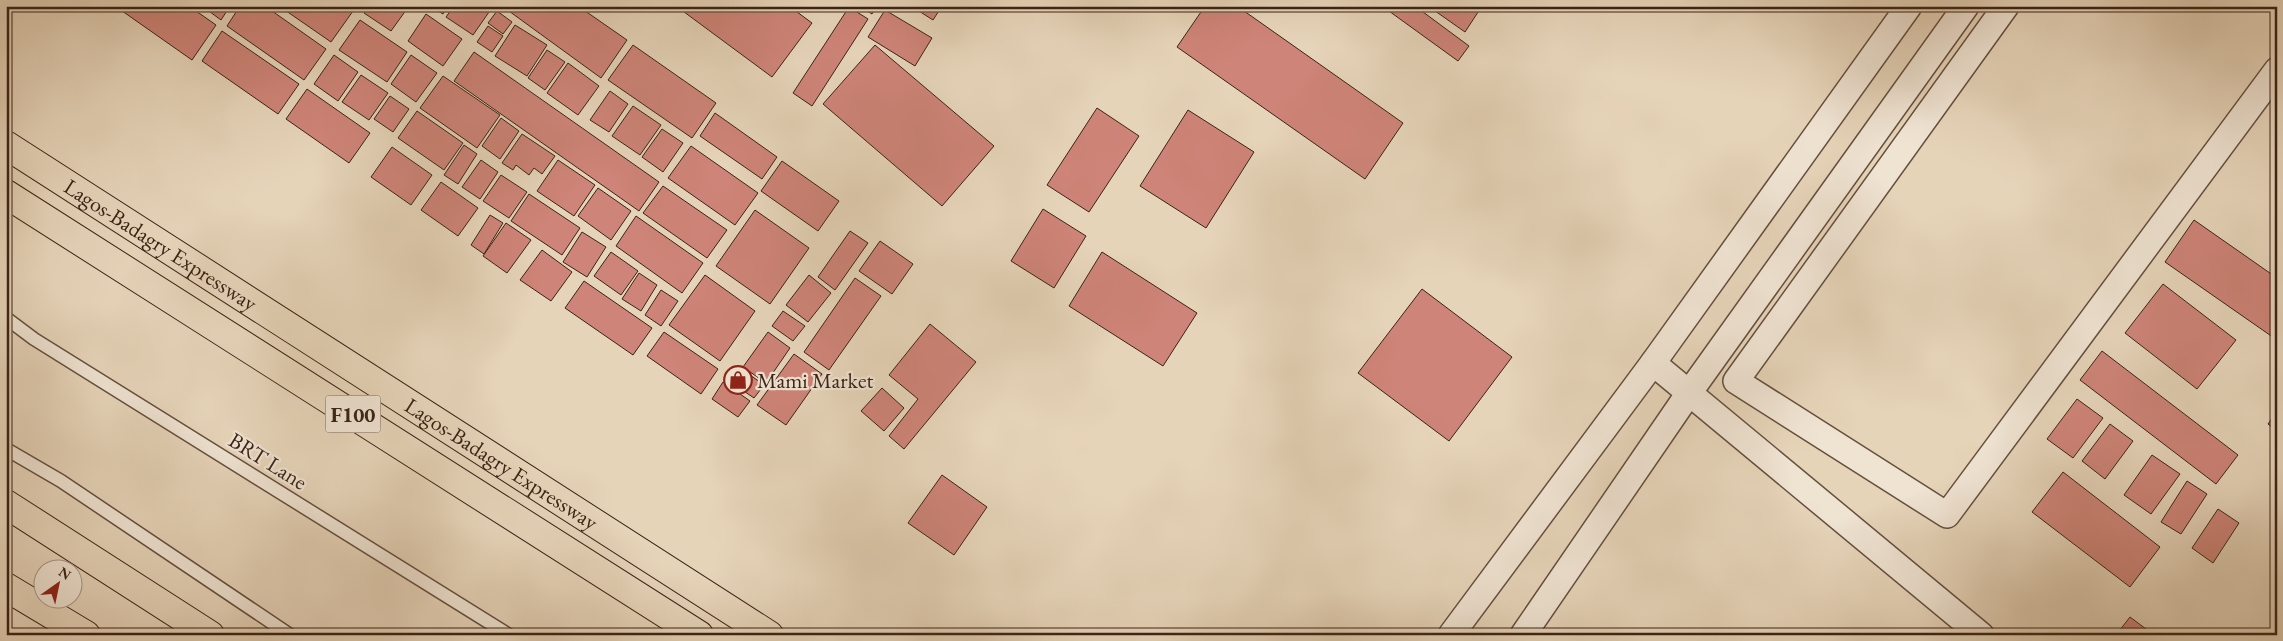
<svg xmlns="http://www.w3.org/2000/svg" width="2283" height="641" viewBox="0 0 2283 641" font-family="'EB Garamond',serif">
	<rect width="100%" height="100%" fill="#e6d4b9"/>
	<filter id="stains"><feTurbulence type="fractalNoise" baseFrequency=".004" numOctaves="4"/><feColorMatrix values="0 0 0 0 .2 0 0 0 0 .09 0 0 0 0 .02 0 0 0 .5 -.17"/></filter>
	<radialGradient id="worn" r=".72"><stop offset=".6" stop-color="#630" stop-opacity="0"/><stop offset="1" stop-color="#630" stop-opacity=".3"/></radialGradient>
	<g fill="#ce8478" stroke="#3a2315">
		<polygon points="115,6 189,6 216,25 192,60"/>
		<polygon points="202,6 230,6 221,20"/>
		<polygon points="240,6 265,6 326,49 304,80 227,26"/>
		<polygon points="279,6 346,6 353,11 331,42"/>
		<polygon points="369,6 409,6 391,31 364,13"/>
		<polygon points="430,6 448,6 443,14"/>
		<polygon points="454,6 481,6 489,12 473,35 446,17"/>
		<polygon points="502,6 578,6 627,40 601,78"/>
		<polygon points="676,6 789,6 812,23 772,77"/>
		<polygon points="859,6 876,6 872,14"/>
		<polygon points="911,6 942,6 933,20"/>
		<polygon points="1205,6 1237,6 1403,123 1365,179 1177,47"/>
		<polygon points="1382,6 1415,6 1469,46 1458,61"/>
		<polygon points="1428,6 1482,6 1465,32"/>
		<polygon points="849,7 868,19 812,106 793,93"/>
		<polygon points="885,10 932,38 915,66 868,37"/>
		<polygon points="497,11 512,22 503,34 488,23"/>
		<polygon points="426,14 462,39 443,66 408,41"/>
		<polygon points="360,20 407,52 387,82 339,50"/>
		<polygon points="515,25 547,45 527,76 495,56"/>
		<polygon points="488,26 503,36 492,52 477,42"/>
		<polygon points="222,31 299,84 278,114 202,61"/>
		<polygon points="633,45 716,103 692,138 608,80"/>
		<polygon points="875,45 994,146 942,206 823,104"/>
		<polygon points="547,50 565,62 545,90 528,78"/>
		<polygon points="474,52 659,182 639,211 454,81"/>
		<polygon points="334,55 358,72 338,101 314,84"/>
		<polygon points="411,55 437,73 416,102 391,84"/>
		<polygon points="568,63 599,86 578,115 547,93"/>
		<polygon points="361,75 388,93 369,120 342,102"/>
		<polygon points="443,76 500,115 477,148 420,108"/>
		<polygon points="307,89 370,133 349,163 286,119"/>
		<polygon points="610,91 628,104 609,132 590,120"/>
		<polygon points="390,96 409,109 393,132 374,119"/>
		<polygon points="633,106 661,125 640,155 612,136"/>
		<polygon points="1097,108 1139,136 1089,212 1047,185"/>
		<polygon points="1188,110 1254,152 1206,228 1140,186"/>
		<polygon points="417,111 463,143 444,170 398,138"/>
		<polygon points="715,113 777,157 762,179 700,136"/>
		<polygon points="501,118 519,131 500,159 482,146"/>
		<polygon points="662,129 683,143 663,172 642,157"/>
		<polygon points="522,134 555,156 542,174 534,168 529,175 516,165 513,170 502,163"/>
		<polygon points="464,145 477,154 458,184 444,175"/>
		<polygon points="691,146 758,193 735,225 668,178"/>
		<polygon points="392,147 432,175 411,205 371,177"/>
		<polygon points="481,160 498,172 480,199 462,187"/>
		<polygon points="558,160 595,185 574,216 537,191"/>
		<polygon points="782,161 839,201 818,231 761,191"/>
		<polygon points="501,175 527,192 509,218 483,201"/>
		<polygon points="441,182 478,208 458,236 421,210"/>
		<polygon points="663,186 727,230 707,258 643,213"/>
		<polygon points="598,188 631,211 611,240 578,216"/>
		<polygon points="529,194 580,228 562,255 511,221"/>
		<polygon points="1043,209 1086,236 1054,288 1011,261"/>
		<polygon points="755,210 809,248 770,304 716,266"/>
		<polygon points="490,215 503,223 484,254 471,245"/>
		<polygon points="636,216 703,263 682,293 616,246"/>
		<polygon points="2194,220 2277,278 2277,340 2165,262"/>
		<polygon points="506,223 531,240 507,273 483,256"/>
		<polygon points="850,231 868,243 835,290 818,277"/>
		<polygon points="582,232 606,247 587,277 563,262"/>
		<polygon points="880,241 913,264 892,294 859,271"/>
		<polygon points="542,250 572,272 551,301 520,280"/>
		<polygon points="611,252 638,271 621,295 594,276"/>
		<polygon points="1102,252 1197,313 1163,366 1069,306"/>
		<polygon points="639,273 657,285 641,311 622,299"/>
		<polygon points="705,275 755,311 720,361 669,325"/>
		<polygon points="809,275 831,293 808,322 786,305"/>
		<polygon points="855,278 881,296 829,370 804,352"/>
		<polygon points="584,281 652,328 633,355 565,308"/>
		<polygon points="2163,284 2236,340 2197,389 2125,333"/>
		<polygon points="1422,289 1512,357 1449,441 1358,373"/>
		<polygon points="661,290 678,301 661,326 645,315"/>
		<polygon points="783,311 805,326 793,341 772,326"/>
		<polygon points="930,324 976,362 904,449 889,436 918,399 889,375"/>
		<polygon points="664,332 718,369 701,394 647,356"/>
		<polygon points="768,332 790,348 766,383 743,367"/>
		<polygon points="2102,351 2238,455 2216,484 2080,380"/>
		<polygon points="794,354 822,374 786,425 757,405"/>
		<polygon points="739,367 764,385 754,398 729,381"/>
		<polygon points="723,382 750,401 738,417 712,399"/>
		<polygon points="882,388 904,408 884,431 861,411"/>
		<polygon points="2077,399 2103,418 2073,458 2047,439"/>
		<polygon points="2277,411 2277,431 2268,424"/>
		<polygon points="2110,424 2133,441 2105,479 2082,461"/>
		<polygon points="2152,455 2180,474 2151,514 2124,495"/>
		<polygon points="2063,472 2160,547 2130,587 2032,512"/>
		<polygon points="942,475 987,507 954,555 908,523"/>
		<polygon points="2187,481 2207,494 2181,534 2161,522"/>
		<polygon points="2218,509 2239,523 2213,563 2192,548"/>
		<polygon points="2130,617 2154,635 2116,635"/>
	</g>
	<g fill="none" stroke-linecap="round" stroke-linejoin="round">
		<defs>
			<g id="service">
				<polyline points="6,318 34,339 509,635"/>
				<polyline points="6,449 61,481 290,635"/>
			</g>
			<g id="minor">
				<polyline points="2006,6 1736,381 1947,515 2277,70"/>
				<polyline points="1653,363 1981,635"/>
				<polyline points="1451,635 1653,363 1909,6"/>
				<polyline points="1523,635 1689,393 1966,6"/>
			</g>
			<g id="primary">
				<path id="s1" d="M 6,145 L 769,635"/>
				<polyline points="6,587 86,635"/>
			</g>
			<g id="trunk">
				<polyline points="6,194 699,635"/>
				<polyline points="6,504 210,635"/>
			</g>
		</defs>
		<use href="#service" stroke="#654f3e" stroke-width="15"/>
		<use href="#minor" stroke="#654f3e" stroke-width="28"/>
		<use href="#primary" stroke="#3a2315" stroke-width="30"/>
		<use href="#trunk" stroke="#3a2315" stroke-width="30"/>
		<use href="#service" stroke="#efe3d2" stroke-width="12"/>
		<use href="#minor" stroke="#efe3d2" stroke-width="25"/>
		<use href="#primary" stroke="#e6d4b9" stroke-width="28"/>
		<use href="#trunk" stroke="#e6d4b9" stroke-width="28"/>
	</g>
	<defs>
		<symbol id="shop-ring" viewBox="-11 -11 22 22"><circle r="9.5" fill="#efe3d2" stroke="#8f2418" stroke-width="1.5"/><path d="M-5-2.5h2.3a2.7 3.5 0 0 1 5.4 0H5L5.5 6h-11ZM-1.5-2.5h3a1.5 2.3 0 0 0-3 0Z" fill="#8f2418"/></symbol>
	</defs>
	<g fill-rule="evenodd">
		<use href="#shop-ring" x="722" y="364" width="32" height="32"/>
	</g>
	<g text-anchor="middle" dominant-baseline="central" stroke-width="4.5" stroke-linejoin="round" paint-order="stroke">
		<rect fill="#efe3d2" stroke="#705d4e" stroke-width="1" x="325.5" y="395.5" width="55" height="37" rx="4"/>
		<g font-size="21" font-weight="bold" fill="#3a2315">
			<text x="353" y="414">F100</text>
		</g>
		<g font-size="22" fill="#3a2315" stroke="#efe3d2">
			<text stroke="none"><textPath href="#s1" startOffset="184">Lagos-Badagry Expressway</textPath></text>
			<text transform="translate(268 461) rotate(32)">BRT Lane</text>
			<text stroke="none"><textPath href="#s1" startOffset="589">Lagos-Badagry Expressway</textPath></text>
		</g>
		<g font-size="22" fill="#3a2315" stroke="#efe3d2" text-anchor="start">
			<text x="757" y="380">Mami Market</text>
		</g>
	</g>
	<rect width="2283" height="641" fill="none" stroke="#e6d4b9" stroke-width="25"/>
	<rect x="8" y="8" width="2268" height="626" fill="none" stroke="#3a2315" stroke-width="2.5"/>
	<rect x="12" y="12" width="2258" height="616" fill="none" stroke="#3a2315"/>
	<g transform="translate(58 584) rotate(33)"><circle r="24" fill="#efe3d2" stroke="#a79686"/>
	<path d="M0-4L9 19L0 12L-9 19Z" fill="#8f2418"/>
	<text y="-8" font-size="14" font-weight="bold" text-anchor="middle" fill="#3a2315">N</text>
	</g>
	<rect width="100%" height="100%" filter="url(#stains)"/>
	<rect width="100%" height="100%" fill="url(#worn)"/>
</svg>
